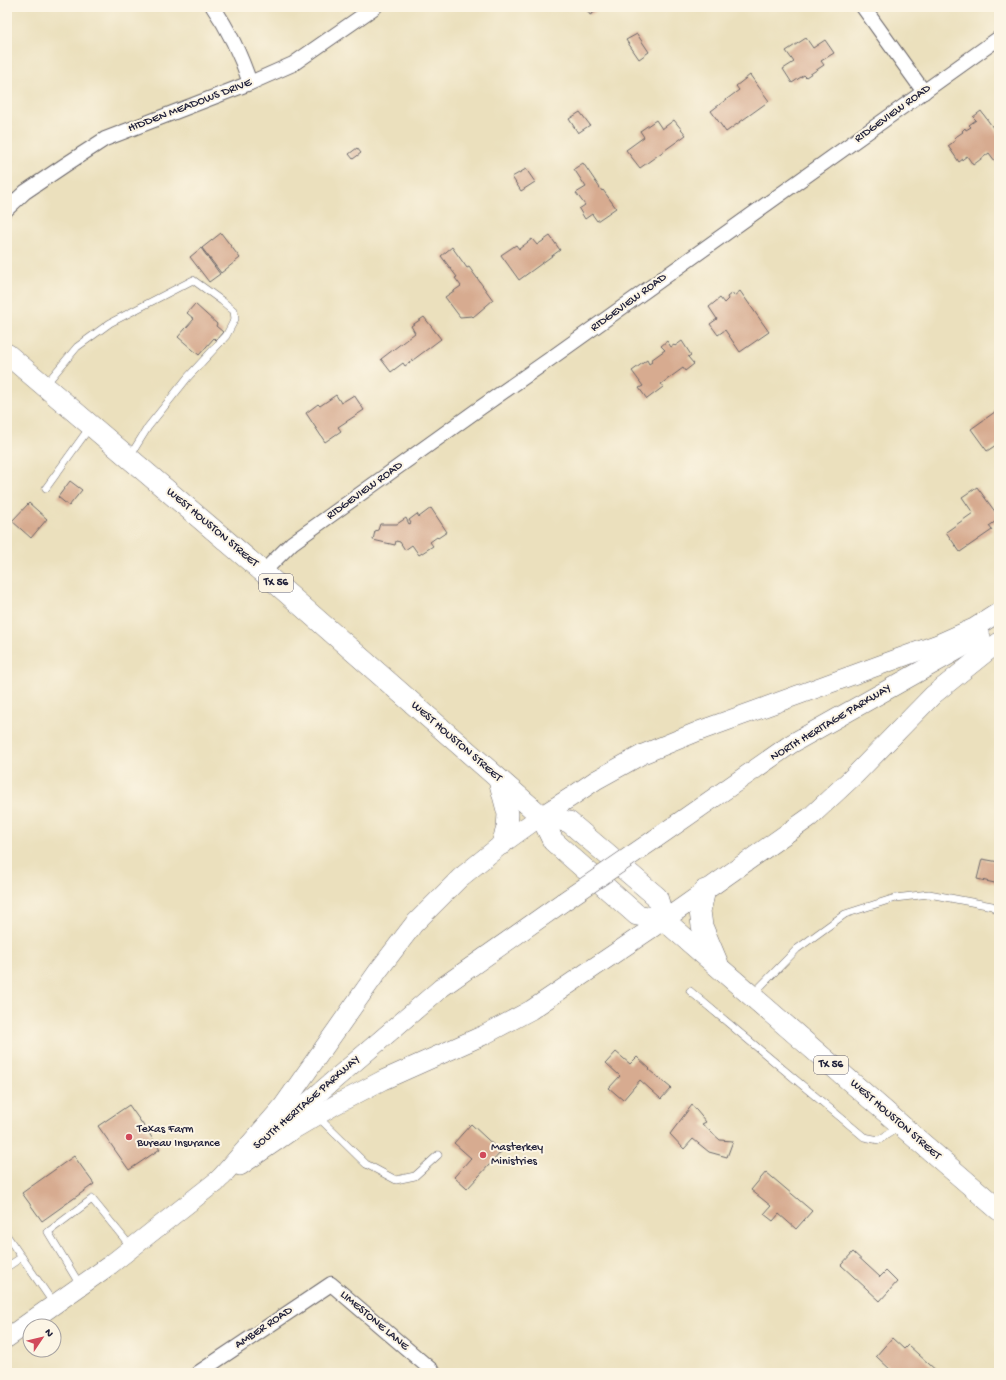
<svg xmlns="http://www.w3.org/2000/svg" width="1006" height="1380" viewBox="0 0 1006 1380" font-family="'Gochi Hand',sans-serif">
	<rect width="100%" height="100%" fill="#fcf5e5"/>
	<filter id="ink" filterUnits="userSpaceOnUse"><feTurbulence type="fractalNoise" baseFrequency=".025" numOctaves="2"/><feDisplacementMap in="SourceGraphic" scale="8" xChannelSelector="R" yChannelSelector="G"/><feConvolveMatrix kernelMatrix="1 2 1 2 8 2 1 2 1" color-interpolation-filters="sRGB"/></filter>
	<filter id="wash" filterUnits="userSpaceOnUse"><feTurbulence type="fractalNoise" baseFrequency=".012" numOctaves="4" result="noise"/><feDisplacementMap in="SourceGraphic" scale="16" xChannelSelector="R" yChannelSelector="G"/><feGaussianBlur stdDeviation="0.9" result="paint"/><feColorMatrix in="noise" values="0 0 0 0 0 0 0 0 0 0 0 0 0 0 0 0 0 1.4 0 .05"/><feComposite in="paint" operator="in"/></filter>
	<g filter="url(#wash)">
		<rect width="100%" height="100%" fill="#ebe0bd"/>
		<g id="blocks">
			<g fill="#d7ab90">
				<polygon points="585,7 600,7 601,8 590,15"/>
				<polygon points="637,34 649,52 639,59 626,40"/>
				<polygon points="806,38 813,48 825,40 834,53 821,61 824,65 806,77 804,75 792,83 783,69 794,62 786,51"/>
				<polygon points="750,75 769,101 726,132 711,111 739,90 736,86"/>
				<polygon points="981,111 999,136 999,158 995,161 989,153 973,165 967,156 959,162 948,146 956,140 954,138 963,132 962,131 965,128 966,130 971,127 969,125 976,120 973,117"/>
				<polygon points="580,112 590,125 578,133 569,119"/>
				<polygon points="656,120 662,129 674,120 686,135 640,168 626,150 644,137 640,131"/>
				<polygon points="357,148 361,153 353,159 349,154"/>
				<polygon points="583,163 602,191 603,190 616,208 597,221 592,214 585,219 579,209 585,205 576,193 586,187 574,169"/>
				<polygon points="526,169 535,182 521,191 512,177"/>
				<polygon points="221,233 240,258 221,273 202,248"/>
				<polygon points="550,236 560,250 519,280 501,255 516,245 519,249 532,239 537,245"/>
				<polygon points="452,247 467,268 469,267 493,300 473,317 472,316 460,317 445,297 461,286 455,278 457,277 441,256"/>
				<polygon points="201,248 220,274 209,282 190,257"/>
				<polygon points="740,291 769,332 740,352 725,330 718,335 710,324 717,319 709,307 720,298 724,303 728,299 727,297 732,293 734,296"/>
				<polygon points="195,304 217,324 216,326 223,332 216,340 214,338 199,355 178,337 194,319 187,313"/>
				<polygon points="424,317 441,339 405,366 403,363 391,372 381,359 415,333 411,326"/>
				<polygon points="667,341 671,347 674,345 675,346 682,341 691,355 688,357 694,364 685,371 683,368 661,384 663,387 647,399 639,388 643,386 632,371 647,360 649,364 652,362 651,360 665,350 661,346"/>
				<polygon points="336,395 341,403 354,395 364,410 338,427 341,431 325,442 306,413 318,404 320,406"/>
				<polygon points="999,409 999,443 987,451 971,429"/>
				<polygon points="70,481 82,490 69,506 58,497"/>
				<polygon points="977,487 999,517 999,519 989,526 992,530 960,552 946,532 973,513 962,497"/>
				<polygon points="29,503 47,519 31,538 12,521"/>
				<polygon points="431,508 447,532 438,538 437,537 430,542 433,546 419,555 412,545 405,550 400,542 396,541 395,545 373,540 375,531 378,530 380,524 397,524 406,518 409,524 411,523 409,520 417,514 419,517"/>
				<polygon points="982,859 999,862 999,884 977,879"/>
				<polygon points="616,1052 630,1064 637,1057 650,1069 649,1070 671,1088 661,1099 640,1080 623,1100 609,1088 620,1076 606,1063"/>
				<polygon points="129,1105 160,1149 129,1170 98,1126"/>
				<polygon points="692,1105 706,1122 702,1124 720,1140 733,1141 727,1157 709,1152 693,1139 684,1149 670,1134"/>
				<polygon points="471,1124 501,1152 467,1189 454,1177 471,1158 454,1143"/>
				<polygon points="74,1156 94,1184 42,1221 22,1193"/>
				<polygon points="766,1172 812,1211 796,1229 779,1214 773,1221 764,1214 771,1206 751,1190"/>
				<polygon points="853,1252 880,1277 886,1271 897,1282 880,1301 841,1265"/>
				<polygon points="892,1338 904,1349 908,1345 939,1373 894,1373 876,1356"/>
			</g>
		</g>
	</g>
	<g filter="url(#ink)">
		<use href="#blocks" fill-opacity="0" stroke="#686468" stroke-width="1"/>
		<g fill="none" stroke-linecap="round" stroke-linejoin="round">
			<defs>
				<g id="service">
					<polyline points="46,384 77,347 110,323 193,280 222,301 234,311 235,319 226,336 188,377 148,427 130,456"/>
					<polyline points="46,488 90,427"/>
					<polyline points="690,991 864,1137 879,1140 900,1126"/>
					<polyline points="753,994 797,949 845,914 895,898 929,894 992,906 999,911"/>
					<polyline points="318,1117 366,1164 396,1180 415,1176 438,1155"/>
					<polyline points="7,1236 54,1304"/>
					<polyline points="7,1267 22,1257"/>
					<polyline points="80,1285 48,1232 92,1199 132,1248"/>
				</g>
				<g id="minor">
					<path d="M 213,7 C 229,30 241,56 250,83"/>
					<polyline points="863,7 924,92"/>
					<polyline points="7,209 25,192 65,165 105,139 250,83 293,64 375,7"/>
					<polyline points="263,572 292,543 480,408 550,359 999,38"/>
					<polyline points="198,1373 331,1284 435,1373"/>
				</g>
				<g id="secondary">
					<polyline points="655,839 791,744 981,637"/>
					<polyline points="277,1129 441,988 563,902"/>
					<polyline points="240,1166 291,1131 335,1105 383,1080 484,1035 531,1010 664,920 810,817 855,775 933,695 999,642"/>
					<polyline points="215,1184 283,1106 378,971 414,924 460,878 502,844 541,816 571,797 596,780 643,754 699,731 938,644 974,628 999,612"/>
					<polyline points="7,1338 110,1265 223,1176"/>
				</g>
				<g id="primary">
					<polyline points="7,354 263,572 541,816 553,841 637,915 664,920 999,1210"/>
					<polyline points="499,780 508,814 507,828 502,844"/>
					<polyline points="541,816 569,822 657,897 664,920"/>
					<polyline points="705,890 700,911 702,926 718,964"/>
				</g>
			</defs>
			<use href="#service" stroke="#686468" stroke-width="8"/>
			<use href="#minor" stroke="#686468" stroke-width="16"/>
			<use href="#secondary" stroke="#686468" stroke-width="20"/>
			<use href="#primary" stroke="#686468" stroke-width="22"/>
			<use href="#service" stroke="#fff" stroke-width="7"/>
			<use href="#minor" stroke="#fff" stroke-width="14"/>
			<use href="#secondary" stroke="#fff" stroke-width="19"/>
			<use href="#primary" stroke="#fff" stroke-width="21"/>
			<defs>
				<polyline id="secondary-bridge" points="563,902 655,839"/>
			</defs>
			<use href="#secondary-bridge" stroke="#686468" stroke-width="20" stroke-linecap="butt"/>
			<use href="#secondary-bridge" stroke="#fff" stroke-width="19"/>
		</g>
	</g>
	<g fill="#d1495b" stroke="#fcf5e5" stroke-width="1.5">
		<circle cx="129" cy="1137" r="4"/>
		<circle cx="483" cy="1155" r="4"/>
	</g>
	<g text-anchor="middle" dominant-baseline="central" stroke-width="4" stroke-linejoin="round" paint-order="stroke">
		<g fill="#fcf5e5" stroke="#63616e" stroke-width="1">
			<rect x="259" y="574" width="34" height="18" rx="3"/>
			<rect x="814" y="1056" width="34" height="18" rx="3"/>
		</g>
		<g font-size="11" font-weight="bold" fill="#22223b">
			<text x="276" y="583">TX 56</text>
			<text x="831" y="1065">TX 56</text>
		</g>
		<g font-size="12" fill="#22223b" stroke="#fcf5e5">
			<text transform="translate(190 106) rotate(-21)">HIDDEN MEADOWS DRIVE</text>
			<text transform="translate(893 114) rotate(-36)">RIDGEVIEW ROAD</text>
			<text transform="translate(629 303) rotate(-36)">RIDGEVIEW ROAD</text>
			<text transform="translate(365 491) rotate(-36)">RIDGEVIEW ROAD</text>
			<text transform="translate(212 528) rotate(40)">WEST HOUSTON STREET</text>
			<text transform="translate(831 723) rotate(-31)">NORTH HERITAGE PARKWAY</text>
			<text transform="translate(456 742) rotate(41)">WEST HOUSTON STREET</text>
			<text transform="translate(307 1103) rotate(-41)">SOUTH HERITAGE PARKWAY</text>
			<text transform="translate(895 1120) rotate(41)">WEST HOUSTON STREET</text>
			<text transform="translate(374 1321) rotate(40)">LIMESTONE LANE</text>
			<text transform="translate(264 1328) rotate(-34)">AMBER ROAD</text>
		</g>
		<g font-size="12" fill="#22223b" stroke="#fcf5e5" text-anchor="start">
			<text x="137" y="1130">Texas Farm<tspan x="137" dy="14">Bureau Insurance</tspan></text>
			<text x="491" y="1148">Masterkey<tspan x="491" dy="14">Ministries</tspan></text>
		</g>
	</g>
	<rect width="1006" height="1380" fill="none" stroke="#fcf5e5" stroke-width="24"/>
	<g transform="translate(42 1338) rotate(55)"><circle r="19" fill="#fcf5e5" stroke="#a5a1a1"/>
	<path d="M0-3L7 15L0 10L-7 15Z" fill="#d1495b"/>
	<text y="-6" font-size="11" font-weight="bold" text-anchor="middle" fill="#22223b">N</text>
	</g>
</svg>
